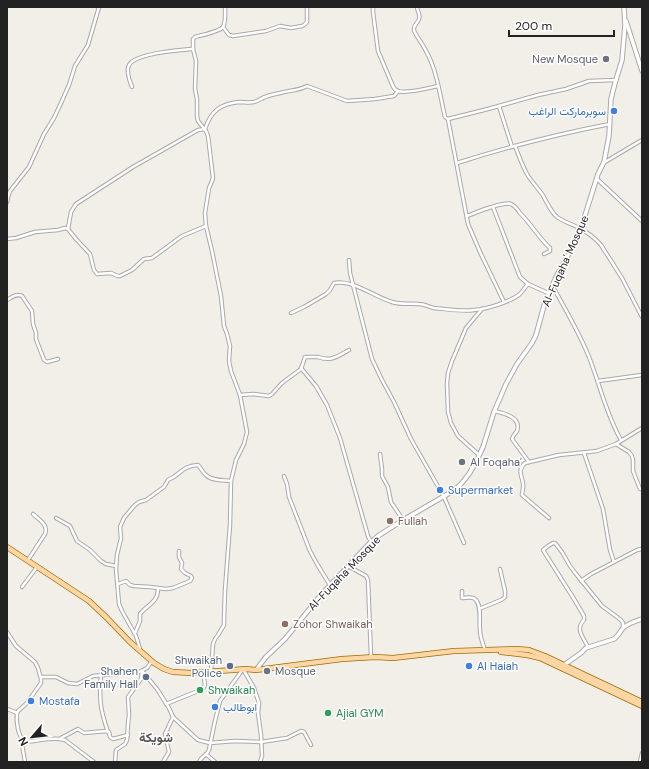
<svg xmlns="http://www.w3.org/2000/svg" width="649" height="769" viewBox="0 0 649 769" font-family="'DM Sans',Vazirmatn,sans-serif">
	<rect width="100%" height="100%" fill="#f2efe9"/>
	<g fill="none" stroke-linecap="round" stroke-linejoin="round">
		<defs>
			<g id="minor">
				<path d="M 373,7 L 373,12 L 378,51 L 392,84 C 393,87 395,90 398,91 C 406,94 429,88 438,86"/>
				<path d="M 417,7 C 417,11 421,15 419,19 C 418,23 413,25 414,30 C 414,33 424,46 426,51 C 437,70 440,96 445,117 L 448,119 L 488,109 L 538,95 L 566,89 L 589,81 L 616,80"/>
				<polyline points="223,27 229,35 233,36 266,31 280,26 291,28 302,26 304,25 307,22 307,7"/>
				<path d="M 132,87 C 130,82 126,70 129,65 C 136,53 180,50 193,49"/>
				<polyline points="499,106 512,147"/>
				<polyline points="448,119 468,224 480,252 504,302"/>
				<path d="M 515,146 C 519,156 522,165 527,174 C 531,181 537,187 542,194 C 547,202 550,211 557,217 C 564,222 572,224 579,228 C 587,232 595,238 601,245 L 622,278 L 642,317"/>
				<polyline points="605,162 642,140"/>
				<path d="M 457,163 C 507,147 558,134 610,124"/>
				<polyline points="597,179 642,221"/>
				<polyline points="7,202 8,197 10,191 29,167 44,134 54,118 61,103 69,85 75,66 88,45 99,7"/>
				<polyline points="493,207 520,277 528,284 548,293"/>
				<path d="M 467,216 C 475,213 503,201 511,204 C 515,206 518,210 520,213 C 531,224 539,238 550,248 L 550,251 L 544,254"/>
				<path d="M 68,229 L 71,212 L 76,204 L 133,167 L 198,130 L 205,129 C 211,111 220,104 239,102 C 244,102 249,103 254,102 C 258,101 262,98 265,97 C 270,95 275,94 280,93 C 290,90 298,91 307,86 L 347,101 L 375,99 L 394,96 L 398,91"/>
				<polyline points="7,239 16,238 35,232 58,230 65,228 68,229 76,239 90,254 94,270 97,274 111,273 118,276 120,276 132,270 144,259 152,258 182,236 206,226"/>
				<polyline points="349,260 350,273 372,359 382,380 394,402 411,439 444,497 464,543"/>
				<path d="M 552,285 C 565,309 579,332 589,357 C 600,385 606,414 621,440"/>
				<path d="M 7,300 C 12,297 17,293 22,296 L 32,311 L 33,324 L 36,333 L 36,339 L 44,360 L 47,362 L 58,359"/>
				<path d="M 291,313 L 304,307 L 326,294 L 330,290 L 334,283 C 353,279 374,297 392,302 C 401,305 410,303 419,304 C 424,304 429,307 434,308 C 447,309 462,312 474,310 C 487,309 510,302 520,294 C 523,291 525,287 528,284"/>
				<polyline points="301,368 316,386 327,405 340,438 368,536 371,542"/>
				<polyline points="598,381 642,375"/>
				<path d="M 240,395 L 253,394 L 269,396 L 272,394 L 282,383 L 301,369 L 305,357 L 318,357 C 331,362 338,356 349,350"/>
				<path d="M 494,411 C 503,413 522,417 517,431 C 515,434 513,435 512,439 L 529,462"/>
				<polyline points="616,444 629,452 632,456 633,460 633,471 640,489 642,489"/>
				<polyline points="584,453 603,509 610,550 614,562"/>
				<polyline points="380,454 382,469 382,476 388,487 391,502 403,520"/>
				<polyline points="479,455 458,436 451,423 448,412 447,383 448,373 452,361 466,328 482,309"/>
				<polyline points="284,476 287,484 289,497 310,551 317,564 330,585"/>
				<polyline points="56,518 70,526 77,541 90,550 101,561 106,564 116,566"/>
				<path d="M 549,518 L 522,495 C 522,492 523,490 523,488 C 525,479 515,472 525,463 L 559,455 L 597,451 L 616,444 L 642,428"/>
				<path d="M 28,560 L 45,534 C 49,525 39,520 33,514"/>
				<polyline points="348,566 366,576 368,580 371,657"/>
				<polyline points="581,581 591,574 637,550 642,549"/>
				<polyline points="118,584 126,581 130,585 134,586 150,587 166,589 173,588 190,581 192,578 191,576 185,573 181,569 182,563 179,557 179,551"/>
				<polyline points="22,587 37,567"/>
				<path d="M 462,591 L 462,598 C 466,598 472,596 475,599 C 482,605 479,622 480,631 C 480,637 483,644 485,650"/>
				<polyline points="479,609 501,600 505,597 505,591 500,569"/>
				<path d="M 7,632 L 16,646 L 35,662 L 38,668 L 41,679 L 41,683 L 29,700 L 26,704 L 18,711 L 17,713 C 16,722 18,735 24,742 C 28,742 31,741 34,741 C 44,739 55,737 65,740 L 94,762"/>
				<path d="M 135,633 L 140,621 L 140,614 C 148,604 158,603 158,588"/>
				<path d="M 588,647 C 583,637 575,629 584,620 L 584,616 L 574,599 L 543,550 L 548,546 L 553,543 L 555,543 L 562,552 L 570,566 L 576,574 L 602,606 L 621,620 L 623,623 L 623,628"/>
				<path d="M 140,649 L 136,636 L 122,611 L 119,604 L 116,569 L 117,555 L 121,538 L 120,527 L 124,518 L 134,506 L 139,502 L 146,500 L 164,487 L 168,480 C 181,475 181,466 198,465 C 201,468 202,472 206,475 C 211,481 224,480 231,481"/>
				<polyline points="142,671 157,689 169,708 173,717 198,740 210,743 235,741 261,742 287,738 301,731 304,732 311,745"/>
				<path d="M 211,671 L 213,644 L 215,639 L 218,635 L 224,625 L 224,620 L 225,590 L 230,525 L 231,481 L 236,460 L 244,444 L 247,432 L 240,395 L 231,371 L 229,361 L 230,346 L 227,334 L 224,326 L 221,296 L 212,251 L 206,226 L 205,213 L 209,188 L 212,181 L 213,178 L 209,144 L 208,136 L 206,131 L 198,121 L 197,116 L 197,99 L 195,89 L 196,61 L 193,49 L 193,39 L 195,37 C 202,35 219,32 223,27 C 226,22 225,12 225,7"/>
				<path d="M 101,675 C 99,699 100,709 108,732"/>
				<polyline points="41,677 56,677 68,683 77,684 93,676 139,672 147,668 152,661"/>
				<polyline points="166,704 203,689 205,685 203,672"/>
				<polyline points="7,709 10,710 17,713"/>
				<polyline points="61,738 78,729 84,733 106,731 109,732 110,737 113,739 128,735"/>
				<polyline points="21,739 25,762"/>
				<polyline points="206,754 215,762"/>
				<polyline points="115,762 116,750 125,744 127,740 128,724 129,715 128,697 141,679 142,671"/>
				<polyline points="163,762 169,752 165,734 173,717"/>
				<path d="M 199,762 C 202,755 207,756 209,750 L 215,721 L 220,701 L 243,669 L 254,688 L 259,703 L 258,713 L 261,735 L 262,756 L 260,762"/>
				<polyline points="640,762 642,753"/>
			</g>
			<g id="tertiary">
				<polyline points="626,21 642,71"/>
				<path d="M 564,665 L 581,653 L 586,648 L 614,639 C 618,636 620,632 623,628 C 628,623 636,621 642,619"/>
				<polyline points="256,670 266,657 285,639 321,595 370,543 378,536 403,520 453,491 461,484 469,474 476,462 483,447 494,412 506,384 517,364 532,343 536,335 545,302 556,277 571,250 582,225 598,174 604,162 609,136 611,99 615,83 622,60 625,25 624,7"/>
			</g>
			<g id="primary">
				<polyline points="7,547 89,601 107,618 130,642 154,663 164,669 173,672 192,673 246,669 256,670 342,659 375,657 393,658 454,651 517,649 529,650 545,656 642,702"/>
				<polyline points="501,652 527,655 540,658 642,706"/>
			</g>
		</defs>
		<use href="#minor" stroke="#a9a9a9" stroke-width="4.5"/>
		<use href="#tertiary" stroke="#a9a9a9" stroke-width="5.5"/>
		<use href="#primary" stroke="#a06b00" stroke-width="6"/>
		<use href="#minor" stroke="#fff" stroke-width="2.5"/>
		<use href="#tertiary" stroke="#fff" stroke-width="3.5"/>
		<use href="#primary" stroke="#fcd6a4" stroke-width="4.5"/>
	</g>
	<g fill="#6b7280" stroke="#fff" stroke-width="1.5">
		<circle cx="606" cy="59" r="4"/>
		<circle cx="462" cy="462" r="4"/>
		<circle cx="267" cy="671" r="4"/>
	</g>
	<g fill="#3f7fe0" stroke="#fff" stroke-width="1.5">
		<circle cx="614" cy="111" r="4"/>
		<circle cx="440" cy="490" r="4"/>
		<circle cx="469" cy="666" r="4"/>
		<circle cx="31" cy="701" r="4"/>
		<circle cx="215" cy="707" r="4"/>
	</g>
	<g fill="#8d6e63" stroke="#fff" stroke-width="1.5">
		<circle cx="390" cy="521" r="4"/>
		<circle cx="285" cy="624" r="4"/>
	</g>
	<g fill="#5c6f8a" stroke="#fff" stroke-width="1.5">
		<circle cx="230" cy="666" r="4"/>
		<circle cx="146" cy="677" r="4"/>
	</g>
	<g fill="#2e9e5b" stroke="#fff" stroke-width="1.5">
		<circle cx="200" cy="690" r="4"/>
		<circle cx="328" cy="713" r="4"/>
	</g>
	<g text-anchor="middle" dominant-baseline="central" stroke-width="3" stroke-linejoin="round" paint-order="stroke">
		<g font-size="11" fill="#5b616d" stroke="#fff" text-anchor="start">
			<text x="598" y="59" text-anchor="end">New Mosque</text>
			<text x="470" y="462">Al Foqaha'</text>
			<text x="275" y="671">Mosque</text>
		</g>
		<g font-size="11" fill="#366cbe" stroke="#fff" text-anchor="start">
			<text x="606" y="111" text-anchor="end">سوبرماركت الراغب</text>
			<text x="448" y="490">Supermarket</text>
			<text x="477" y="666">Al Haiah</text>
			<text x="39" y="701">Mostafa</text>
			<text x="223" y="707">ابوطالب</text>
		</g>
		<g font-size="11" fill="#222" stroke="#fff">
			<text transform="translate(565 261) rotate(-66)">Al-Fuqaha' Mosque</text>
			<text transform="translate(344 573) rotate(-46)">Al-Fuqaha' Mosque</text>
		</g>
		<g font-size="11" fill="#785e54" stroke="#fff" text-anchor="start">
			<text x="398" y="521">Fullah</text>
			<text x="293" y="624">Zohor Shwaikah</text>
		</g>
		<g font-size="11" fill="#4e5e75" stroke="#fff" text-anchor="end">
			<text x="222" y="660">Shwaikah<tspan x="222" dy="13">Police</tspan></text>
			<text x="138" y="671">Shahen<tspan x="138" dy="13">Family Hall</tspan></text>
		</g>
		<g font-size="11" fill="#27864d" stroke="#fff" text-anchor="start">
			<text x="208" y="690">Shwaikah</text>
			<text x="336" y="713">Ajial GYM</text>
		</g>
		<g font-size="13" font-weight="bold" fill="#555" stroke="#fff">
			<text x="156" y="737">شويكة</text>
		</g>
	</g>
	<rect width="649" height="769" fill="none" stroke="#222222" stroke-width="16"/>
	<g transform="translate(32 737) rotate(242)" stroke="#ffffff" stroke-width="3" paint-order="stroke">
	<path d="M0-3L7 15L0 10L-7 15Z" fill="#222222"/>
	<text y="-6" font-size="11" font-weight="bold" text-anchor="middle" fill="#222222">N</text>
	</g>
	<path d="M509 30v6h105v-6" fill="none" stroke="#222222" stroke-width="2"/>
	<text x="515" y="30" font-size="12" fill="#222222" stroke="#ffffff" stroke-width="3" paint-order="stroke">200 m</text>
</svg>
